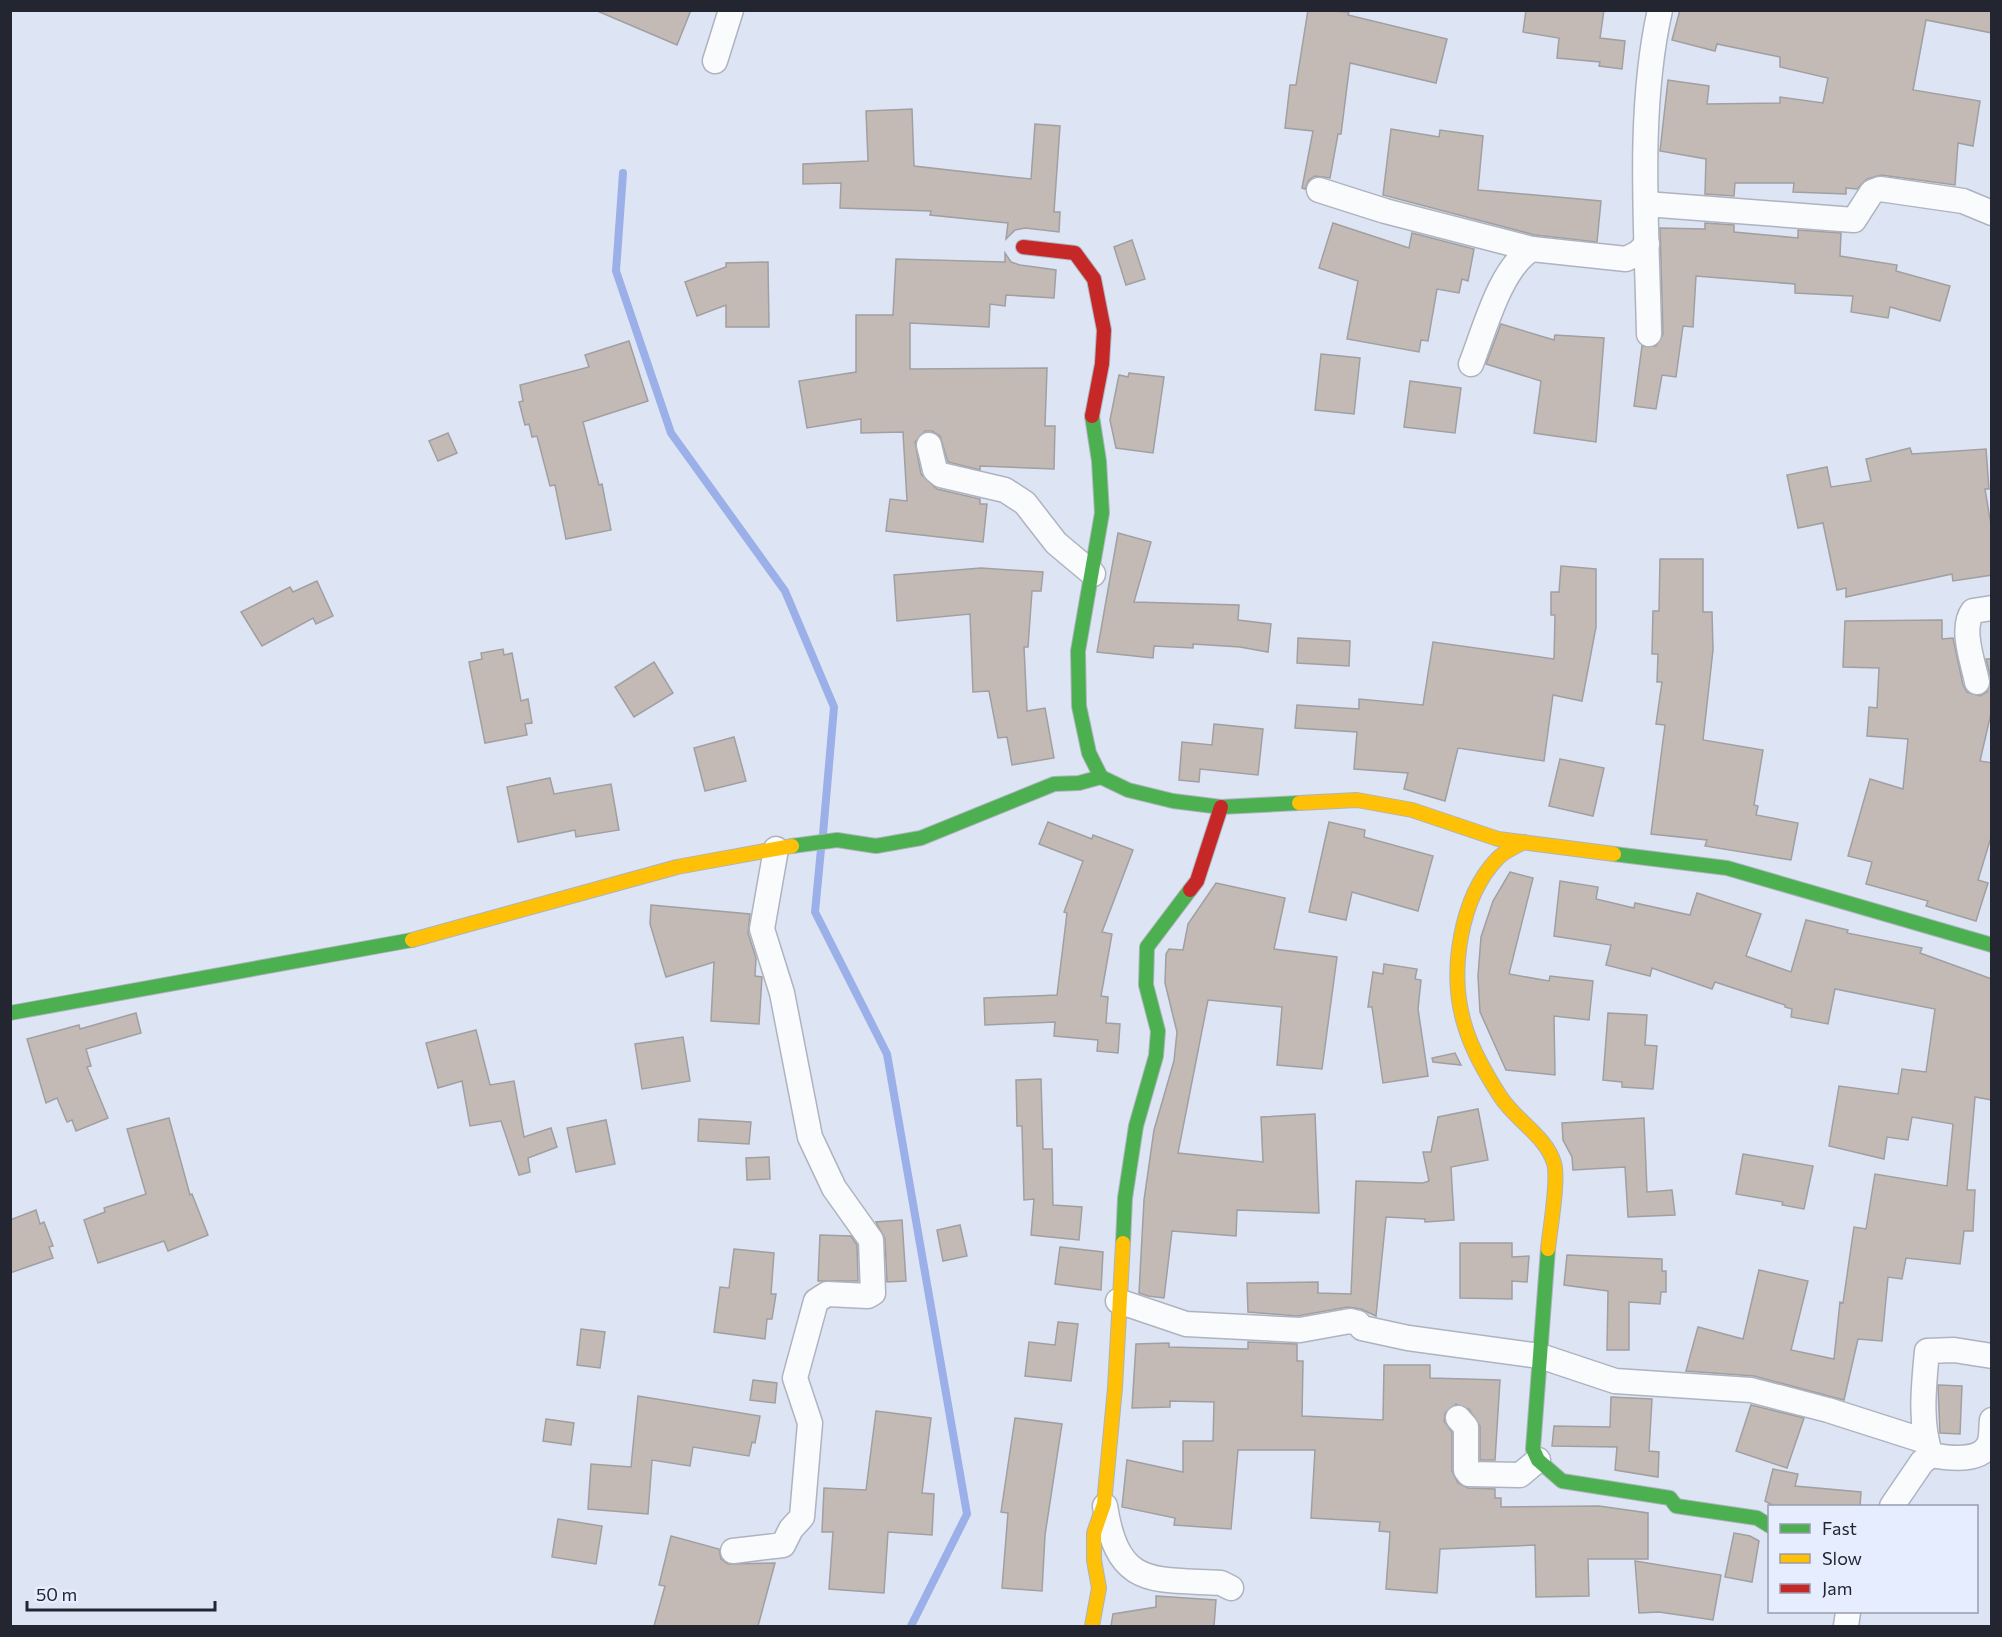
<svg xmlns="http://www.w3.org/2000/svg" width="2002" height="1637" viewBox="0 0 2002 1637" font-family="Commissioner,sans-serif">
	<rect width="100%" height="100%" fill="#dde4f3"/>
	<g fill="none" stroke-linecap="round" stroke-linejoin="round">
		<g stroke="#9bb0e8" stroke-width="8">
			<polyline points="623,173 616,271 671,433 785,591 834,707 823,834"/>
			<polyline points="821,849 815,912 887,1054 967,1514 911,1626"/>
		</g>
	</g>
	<g fill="#c4bab5" stroke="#a09fa2" stroke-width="1.5">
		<polygon points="595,10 691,10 677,45"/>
		<polygon points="1308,10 1349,12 1348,15 1447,39 1436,83 1350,63 1341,134 1338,134 1330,178 1315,176 1309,180 1305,189 1302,188 1313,131 1285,128 1290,85 1296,85"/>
		<polygon points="1526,10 1604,10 1600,38 1625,41 1622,69 1599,66 1600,62 1557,58 1559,38 1523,32"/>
		<polygon points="1680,10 1992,10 1992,33 1926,20 1913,90 1980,101 1973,146 1958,143 1955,185 1881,175 1867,179 1857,189 1846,188 1846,194 1793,192 1794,183 1735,183 1734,196 1705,194 1706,159 1660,151 1668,80 1709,86 1707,104 1780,103 1780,97 1823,103 1828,78 1780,67 1780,57 1717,44 1715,51 1672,40"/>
		<polygon points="912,109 914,166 1002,176 1031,179 1035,124 1060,126 1054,212 1060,212 1059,232 1025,228 1015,230 1006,239 1008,223 930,215 931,211 840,208 841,183 803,184 803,164 868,161 866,111"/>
		<polygon points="1391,129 1439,137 1440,130 1483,136 1478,190 1601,201 1597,242 1535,235 1383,195"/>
		<polygon points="1333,223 1409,248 1412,233 1474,249 1468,281 1462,279 1459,293 1437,289 1428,341 1421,340 1419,352 1347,339 1358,281 1319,268"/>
		<polygon points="1705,223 1734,225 1734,232 1798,238 1798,230 1841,233 1840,256 1897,265 1896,271 1950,286 1940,321 1890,307 1888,318 1851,312 1853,296 1795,293 1795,284 1696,276 1693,327 1683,326 1676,377 1662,375 1656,409 1634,406 1642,346 1656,346 1663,334 1660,228 1705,229"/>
		<polygon points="1132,240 1145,279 1126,285 1114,247"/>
		<polygon points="1005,253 1011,262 1020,265 1056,270 1054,298 1006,295 1005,306 990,304 989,327 910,323 910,369 1047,368 1045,426 1055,426 1054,469 980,466 980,470 948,462 940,436 932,431 925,431 915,442 921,474 937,489 980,499 980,504 987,504 983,542 886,531 890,499 907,501 903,432 861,433 861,419 807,428 799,381 856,372 856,315 893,315 896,259 1005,262"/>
		<polygon points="768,262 769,327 726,327 726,305 697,316 685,282 726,267 726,263"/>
		<polygon points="1501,324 1554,340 1555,335 1604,338 1596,442 1534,433 1541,381 1486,364"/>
		<polygon points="629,341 648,401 583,422 599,485 602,484 611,530 566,539 555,485 550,486 537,436 532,437 529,424 525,425 519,402 523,401 520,385 589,367 585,355"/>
		<polygon points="1321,354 1360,358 1354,414 1315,410"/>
		<polygon points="1129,373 1164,377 1153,453 1116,448 1110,420 1119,375 1128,377"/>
		<polygon points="1410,381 1461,388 1455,433 1404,427"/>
		<polygon points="448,433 457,453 438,461 429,441"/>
		<polygon points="1910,448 1912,454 1986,449 1989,489 1985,489 1992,531 1992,575 1953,581 1952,574 1846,597 1846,588 1837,590 1823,523 1798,528 1787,475 1827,467 1831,487 1871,481 1866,459"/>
		<polygon points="1118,533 1151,542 1134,602 1239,605 1238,620 1271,624 1268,652 1240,647 1193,644 1193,648 1154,646 1153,658 1097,652"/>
		<polygon points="1660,559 1703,559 1703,612 1712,612 1713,650 1703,740 1763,750 1754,805 1758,806 1756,815 1798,823 1791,860 1705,846 1707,840 1651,834 1665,725 1656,724 1662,682 1657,682 1658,654 1652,654 1653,611 1659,611"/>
		<polygon points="1561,566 1596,569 1596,627 1582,701 1553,695 1544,761 1458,748 1445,801 1404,789 1408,773 1354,769 1357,732 1295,728 1297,705 1359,709 1359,699 1423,705 1433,642 1554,659 1555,615 1551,615 1551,592 1559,592"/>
		<polygon points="981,568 1043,572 1041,591 1032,591 1028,647 1024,647 1027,711 1045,708 1054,758 1012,765 1007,737 998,738 989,691 973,692 970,614 897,621 894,575"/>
		<polygon points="317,581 333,616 316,624 313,618 262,646 241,612 290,587 293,592"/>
		<polygon points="1942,620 1942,639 1953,638 1963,685 1967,692 1980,696 1987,692 1991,679 1986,659 1992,659 1992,709 1980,761 1992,763 1992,834 1978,880 1988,883 1976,921 1926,906 1928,901 1866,884 1872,862 1848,856 1870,779 1903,789 1908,739 1867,736 1869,707 1877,708 1879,668 1843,667 1845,621"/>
		<polygon points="1298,638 1350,641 1349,666 1297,663"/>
		<polygon points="503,649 504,655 512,653 521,701 528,699 532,723 525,724 527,735 485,743 469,662 482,659 481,653"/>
		<polygon points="654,662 673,693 634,717 615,687"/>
		<polygon points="1214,724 1263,729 1258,775 1200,769 1199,782 1179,780 1182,742 1212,745"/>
		<polygon points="734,737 746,781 705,791 694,748"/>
		<polygon points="1560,759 1604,768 1593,816 1549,806"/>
		<polygon points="550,778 554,794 611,784 619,830 576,837 575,830 518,842 507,787"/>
		<polygon points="1048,822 1092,839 1093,835 1133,850 1102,932 1112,934 1101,996 1108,997 1106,1023 1120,1024 1118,1053 1097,1051 1098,1040 1054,1036 1055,1022 985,1025 984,998 1057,995 1067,913 1064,912 1083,861 1039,844"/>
		<polygon points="1329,822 1365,830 1364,837 1433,856 1418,911 1352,892 1346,920 1309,912"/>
		<polygon points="1510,872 1533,878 1509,974 1549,981 1550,976 1593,981 1589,1020 1554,1016 1555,1075 1506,1070 1480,1012 1478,976 1481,937 1493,901"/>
		<polygon points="1560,881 1598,887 1596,899 1634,908 1635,903 1690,915 1697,893 1761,914 1746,956 1791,972 1806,920 1848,930 1847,933 1922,948 1920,953 1992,979 1992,1100 1975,1097 1967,1190 1975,1190 1973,1231 1964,1231 1960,1264 1906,1258 1902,1279 1888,1277 1882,1341 1858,1339 1844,1400 1754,1376 1686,1371 1698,1327 1743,1339 1759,1270 1808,1281 1791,1350 1834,1359 1840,1302 1843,1303 1854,1227 1866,1229 1875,1174 1947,1186 1953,1124 1912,1117 1908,1140 1887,1137 1884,1159 1829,1146 1839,1086 1898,1094 1902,1069 1926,1072 1935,1009 1835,989 1828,1024 1791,1017 1792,1009 1785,1007 1785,1005 1715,982 1712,989 1652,968 1650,976 1606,965 1611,945 1554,936"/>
		<polygon points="1216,883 1285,898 1274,949 1337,957 1322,1069 1277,1065 1282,1007 1208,1000 1178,1153 1263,1162 1261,1117 1315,1114 1319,1213 1237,1210 1236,1236 1172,1231 1164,1298 1148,1296 1139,1293 1144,1200 1154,1130 1174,1061 1177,1032 1165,983 1166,954 1169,949 1183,950 1188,924"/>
		<polygon points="651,905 750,914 748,933 756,958 755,976 762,977 759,1024 711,1021 714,962 666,977 650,924"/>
		<polygon points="1384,964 1417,969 1415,979 1421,980 1418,1009 1428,1076 1383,1083 1372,1007 1368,1007 1373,972 1383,974"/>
		<polygon points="136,1013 141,1033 86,1049 91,1066 87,1067 108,1118 76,1131 72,1120 67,1122 57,1098 46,1103 27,1039 79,1025 80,1029"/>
		<polygon points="1608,1013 1647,1015 1645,1045 1657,1046 1653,1089 1622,1087 1622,1082 1603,1080"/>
		<polygon points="476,1030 490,1085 514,1081 524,1137 551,1128 557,1147 528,1158 530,1172 519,1175 501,1121 470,1126 462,1081 438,1088 426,1043"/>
		<polygon points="683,1037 690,1081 642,1089 635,1044"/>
		<polygon points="1455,1053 1461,1065 1433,1062 1432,1058"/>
		<polygon points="1041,1079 1043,1149 1052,1149 1053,1205 1082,1207 1079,1240 1031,1235 1034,1199 1024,1200 1022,1126 1017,1126 1016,1080"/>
		<polygon points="1478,1109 1488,1160 1451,1167 1454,1220 1425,1222 1425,1219 1386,1217 1376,1316 1361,1309 1348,1307 1297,1316 1248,1312 1247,1283 1318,1282 1318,1293 1351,1294 1356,1181 1423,1183 1429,1181 1423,1152 1431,1152 1438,1117"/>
		<polygon points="169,1118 190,1195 192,1194 208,1235 168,1251 164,1241 98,1263 84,1220 105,1212 104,1208 146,1194 127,1129"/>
		<polygon points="1644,1118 1647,1192 1672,1190 1675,1215 1628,1217 1625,1167 1573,1170 1572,1157 1563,1140 1562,1123"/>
		<polygon points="699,1119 751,1122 749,1144 698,1141"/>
		<polygon points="606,1120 615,1164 576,1172 567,1128"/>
		<polygon points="1743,1154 1813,1166 1804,1209 1782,1205 1783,1202 1736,1194"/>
		<polygon points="769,1157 770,1179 747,1180 746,1158"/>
		<polygon points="36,1210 40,1224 44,1222 53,1246 49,1247 53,1258 10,1273 10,1220"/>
		<polygon points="902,1220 906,1281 887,1282 885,1239 876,1222"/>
		<polygon points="960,1225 967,1256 943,1261 937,1230"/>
		<polygon points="820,1235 851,1236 857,1245 858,1281 818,1281"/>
		<polygon points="1460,1243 1512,1243 1512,1257 1529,1256 1527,1282 1512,1281 1512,1299 1460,1298"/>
		<polygon points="1060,1247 1103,1252 1101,1290 1055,1284"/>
		<polygon points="734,1249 774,1253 771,1294 776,1294 772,1319 767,1319 765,1339 714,1332 720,1287 729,1288"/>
		<polygon points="1567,1255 1662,1259 1662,1271 1666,1271 1666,1292 1661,1292 1660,1304 1629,1302 1629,1350 1607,1350 1608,1291 1564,1285"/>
		<polygon points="1058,1322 1078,1324 1071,1381 1025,1376 1029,1342 1055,1345"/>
		<polygon points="581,1329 605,1332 600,1368 577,1365"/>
		<polygon points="1248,1342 1297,1344 1297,1361 1303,1361 1302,1416 1383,1420 1384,1365 1430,1365 1430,1378 1500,1380 1495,1460 1480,1460 1480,1426 1469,1409 1456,1404 1445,1413 1444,1421 1452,1432 1452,1471 1458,1483 1468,1488 1495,1489 1495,1498 1501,1498 1501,1507 1599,1506 1648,1513 1648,1559 1588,1559 1589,1596 1536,1597 1535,1545 1440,1549 1437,1593 1386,1589 1390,1532 1379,1531 1380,1522 1311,1518 1315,1450 1238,1450 1231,1529 1174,1525 1175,1518 1122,1507 1127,1460 1183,1472 1183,1441 1213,1441 1214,1402 1170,1401 1170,1407 1132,1408 1136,1344 1169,1343 1169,1347 1248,1349"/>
		<polygon points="753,1380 777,1383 775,1403 750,1400"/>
		<polygon points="1938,1385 1962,1386 1960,1434 1940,1433"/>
		<polygon points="638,1396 760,1416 755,1443 752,1442 749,1456 693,1447 690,1466 652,1460 648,1514 588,1509 591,1464 631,1467"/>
		<polygon points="1611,1397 1652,1399 1649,1451 1659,1452 1658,1477 1615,1470 1617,1447 1552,1446 1554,1426 1610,1427"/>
		<polygon points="1751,1405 1804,1418 1787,1468 1736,1451"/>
		<polygon points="876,1411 931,1418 922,1493 934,1494 932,1535 888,1532 884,1593 829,1589 833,1532 822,1532 824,1488 866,1490"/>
		<polygon points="1015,1418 1062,1424 1045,1535 1042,1591 1002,1588 1008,1513 1001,1512"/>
		<polygon points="546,1419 574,1423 571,1445 543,1441"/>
		<polygon points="1773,1469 1798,1474 1795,1486 1861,1492 1860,1506 1774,1506 1765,1501"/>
		<polygon points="558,1519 602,1526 596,1564 552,1557"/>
		<polygon points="1734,1533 1750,1536 1759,1541 1752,1582 1725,1577"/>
		<polygon points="671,1536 719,1549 721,1559 728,1564 775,1563 758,1626 654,1626 665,1586 659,1585"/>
		<polygon points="1635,1561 1721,1575 1713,1620 1659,1612 1639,1613"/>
		<polygon points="1156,1596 1216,1600 1214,1626 1111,1626 1113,1614 1156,1607"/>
	</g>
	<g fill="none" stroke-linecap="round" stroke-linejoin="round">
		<defs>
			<g id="street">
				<polyline points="715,61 731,10"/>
				<polyline points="1319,190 1385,211 1532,249 1626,259 1638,253 1647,244"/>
				<polyline points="1646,204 1854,220 1872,192 1880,189 1963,201 1992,213"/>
				<path d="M 1649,334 C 1647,231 1637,111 1660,10"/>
				<path d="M 1471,364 C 1485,329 1500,268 1532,249"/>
				<polyline points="929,445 935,470 941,475 1005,490 1025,503 1056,543 1093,574"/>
				<path d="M 1977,682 C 1973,662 1960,628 1973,611 L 1992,608"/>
				<polyline points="1118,1301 1186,1324 1300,1330 1350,1321 1358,1323 1362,1328 1408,1338 1540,1356 1615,1381 1751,1390 1828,1410 1925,1441"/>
				<polyline points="1458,1418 1466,1427 1466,1470 1469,1474 1520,1475 1538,1460"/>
				<path d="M 1931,1455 C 1919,1424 1924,1384 1927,1351 L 1954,1350 L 1992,1356"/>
				<path d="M 1105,1506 C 1118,1588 1151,1579 1221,1583 L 1231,1588"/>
				<path d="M 1892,1506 L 1922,1462 L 1931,1455 C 1947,1458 1980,1463 1989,1444 C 1992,1438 1991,1427 1992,1420"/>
				<polyline points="733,1551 783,1545 791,1529 802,1517 810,1423 795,1378 816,1301 827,1294 868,1296 873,1293 871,1240 834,1188 810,1137 782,993 762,929 776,849"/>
				<polyline points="1846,1626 1848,1612"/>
			</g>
			<g id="fast">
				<polyline points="1092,416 1099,461 1102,513 1078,651 1079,706 1089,753 1101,777 1128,790 1173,801 1221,807 1299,803"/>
				<polyline points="792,846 837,840 876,846 921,838 1054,784 1079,783 1101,777"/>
				<polyline points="1614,854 1727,868 1992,945"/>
				<polyline points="10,1013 412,940"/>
				<polyline points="1123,1243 1125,1198 1136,1126 1156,1056 1158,1031 1146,985 1147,947 1190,890"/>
				<polyline points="1548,1249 1533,1449 1538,1460 1562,1481 1670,1498 1676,1506 1757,1518 1770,1526"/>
			</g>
			<g id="slow">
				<polyline points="1299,803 1357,800 1412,810 1498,839 1614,854"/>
				<path d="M 1524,842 C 1515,847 1504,851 1497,859 C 1460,898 1449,972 1464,1023 C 1471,1049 1486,1074 1500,1096 C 1515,1120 1546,1136 1554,1163 C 1559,1178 1550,1230 1548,1249"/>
				<polyline points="412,940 677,867 792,846"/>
				<polyline points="1092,1626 1099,1588 1094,1560 1094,1533 1104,1504 1115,1388 1123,1243"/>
			</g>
			<g id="jam">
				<polyline points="1023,247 1075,253 1094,279 1104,330 1102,364 1092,416"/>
				<polyline points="1190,890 1197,881 1221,807"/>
			</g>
		</defs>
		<use href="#street" stroke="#aeb3bf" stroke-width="27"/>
		<use href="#fast" stroke="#aeb3bf" stroke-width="16"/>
		<use href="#slow" stroke="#aeb3bf" stroke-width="16"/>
		<use href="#jam" stroke="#aeb3bf" stroke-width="16"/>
		<use href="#street" stroke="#fafbfd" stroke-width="24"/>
		<use href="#fast" stroke="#4caf50" stroke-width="14"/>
		<use href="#slow" stroke="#ffc107" stroke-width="14"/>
		<use href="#jam" stroke="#c62828" stroke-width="14"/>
	</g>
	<rect width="2002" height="1637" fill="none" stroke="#232631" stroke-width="24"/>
	<rect x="1768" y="1505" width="210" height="108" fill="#e6edfe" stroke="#989dac" stroke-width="1.5"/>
	<rect x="1780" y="1524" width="30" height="9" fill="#4caf50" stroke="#989dac" stroke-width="1.5"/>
	<text x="1822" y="1535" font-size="18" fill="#232631">Fast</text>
	<rect x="1780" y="1554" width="30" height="9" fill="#ffc107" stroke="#989dac" stroke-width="1.5"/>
	<text x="1822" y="1565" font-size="18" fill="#232631">Slow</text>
	<rect x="1780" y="1584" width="30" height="9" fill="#c62828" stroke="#989dac" stroke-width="1.5"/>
	<text x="1822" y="1595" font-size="18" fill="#232631">Jam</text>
	<path d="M27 1601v9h188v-9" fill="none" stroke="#232631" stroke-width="3"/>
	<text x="36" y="1601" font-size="18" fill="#232631" stroke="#e6edfe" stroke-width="4.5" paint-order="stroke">50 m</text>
</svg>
